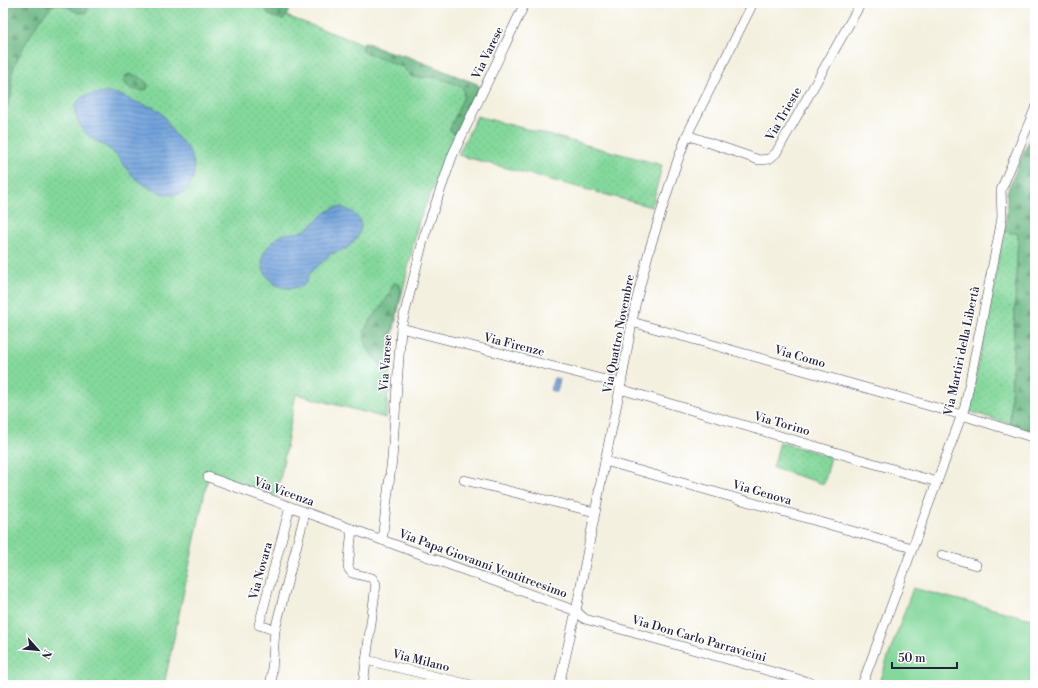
<svg xmlns="http://www.w3.org/2000/svg" width="1038" height="688" viewBox="0 0 1038 688" font-family="'Libre Bodoni',serif">
	<defs>
		<pattern id="grass-dots" width="8" height="8" patternUnits="userSpaceOnUse"><rect width="8" height="8" fill="#83d89b"/><path d="M2 2h.1M6 6h.1" fill="none" stroke="#71b986" stroke-width="1.8" stroke-linecap="round"/></pattern>
		<pattern id="forest-firs" width="22" height="20" patternUnits="userSpaceOnUse"><rect width="22" height="20" fill="#6ab883"/><path d="M5 1l3.5 6h-7zM16 11l3.5 6h-7z" fill="#57956c"/></pattern>
		<pattern id="water-rules" width="6" height="5" patternUnits="userSpaceOnUse"><rect width="6" height="5" fill="#71a2dc"/><path d="M0 2.5h6" fill="none" stroke="#5c84b4"/></pattern>
	</defs>
	<rect width="100%" height="100%" fill="#fff"/>
	<filter id="ink" filterUnits="userSpaceOnUse"><feTurbulence type="fractalNoise" baseFrequency=".025" numOctaves="2"/><feDisplacementMap in="SourceGraphic" scale="8" xChannelSelector="R" yChannelSelector="G"/><feConvolveMatrix kernelMatrix="1 2 1 2 8 2 1 2 1" color-interpolation-filters="sRGB"/></filter>
	<filter id="wash" filterUnits="userSpaceOnUse"><feTurbulence type="fractalNoise" baseFrequency=".012" numOctaves="4" result="noise"/><feDisplacementMap in="SourceGraphic" scale="16" xChannelSelector="R" yChannelSelector="G"/><feGaussianBlur stdDeviation="0.9" result="paint"/><feColorMatrix in="noise" values="0 0 0 0 0 0 0 0 0 0 0 0 0 0 0 0 0 1.4 0 .05"/><feComposite in="paint" operator="in"/></filter>
	<g filter="url(#wash)">
		<rect width="100%" height="100%" fill="#f4f0df"/>
		<g fill="url(#grass-dots)" stroke="#527d6b">
			<polygon points="3,3 286,3 281,14 478,87 419,220 393,333 386,418 296,394 277,496 209,472 164,685 3,685"/>
			<polygon points="477,116 662,165 652,207 458,155"/>
			<polygon points="1004,231 1018,233 1010,424 969,411"/>
			<polygon points="780,442 831,457 824,484 773,468"/>
		</g>
		<g fill="url(#forest-firs)" stroke="#466d5f">
			<path d="M 3,3 L 84,3 L 88,8 L 87,12 C 74,17 66,2 56,4 C 44,7 15,60 12,72 C 10,81 13,89 11,97 C 9,103 5,110 3,116 Z"/>
			<polygon points="258,3 292,3 287,16 282,20 269,15 264,6"/>
			<path d="M 364,43 L 370,44 L 380,49 L 409,57 L 477,84 L 479,86 L 479,91 L 457,132 L 453,133 L 450,130 L 450,128 L 464,96 L 463,88 C 458,84 436,77 430,77 C 425,77 419,79 414,77 C 408,76 407,70 402,67 L 364,52 L 362,50 Z"/>
			<path d="M 129,74 C 137,76 144,78 148,85 L 147,89 C 137,93 122,88 125,76 Z"/>
			<polygon points="1035,126 1035,432 1010,424 1018,234 1004,231 1007,208 1007,192"/>
			<path d="M 396,283 L 400,285 L 401,292 L 392,333 L 389,361 L 386,366 L 383,366 C 378,364 374,357 371,353 C 353,329 376,317 387,298 C 389,294 391,289 393,284 Z"/>
		</g>
		<polygon fill="#83d89b" stroke="#527d6b" points="913,588 1035,620 1035,685 878,685"/>
		<g fill="url(#water-rules)" stroke="#4a628c">
			<path d="M 110,93 C 120,93 127,99 136,102 C 143,105 152,106 158,110 C 166,116 168,126 174,133 C 177,138 182,141 186,146 C 194,157 197,171 191,183 C 180,209 143,187 130,173 C 124,166 120,158 113,152 C 105,145 95,142 88,135 C 79,127 68,107 81,98 C 86,94 103,93 110,93 Z"/>
			<path d="M 337,207 C 346,208 353,211 358,218 C 367,229 353,245 343,250 C 339,252 333,252 329,255 C 327,257 326,260 323,262 C 319,265 314,268 311,272 C 307,275 308,282 304,285 C 303,287 298,287 296,287 C 293,288 290,289 287,288 C 272,288 258,269 263,255 C 266,248 273,241 279,237 C 287,231 297,235 305,230 C 317,222 324,211 337,207 Z"/>
			<polygon points="554,378 560,379 557,392 550,390"/>
		</g>
	</g>
	<g filter="url(#ink)">
		<g fill="none" stroke-linecap="round" stroke-linejoin="round">
			<defs>
				<g id="minor">
					<polyline points="687,135 759,160 769,159 776,153 861,3"/>
					<polyline points="632,322 962,415 1035,438"/>
					<polyline points="401,328 621,384"/>
					<polyline points="620,389 937,482"/>
					<polyline points="605,461 912,548"/>
					<polyline points="208,477 352,529"/>
					<polyline points="464,480 595,512"/>
					<polyline points="382,540 576,611 585,619 819,685"/>
					<polyline points="942,555 976,565"/>
					<polyline points="275,630 259,625 290,507"/>
					<polyline points="366,660 471,685"/>
					<polyline points="271,685 275,630 305,513"/>
					<polyline points="363,685 376,584 372,578 352,573 348,568 352,529 382,540 392,459 401,328 424,237 453,154 525,3"/>
					<polyline points="559,685 576,611 605,461 620,389 635,306 649,251 675,168 687,135 753,3"/>
					<polyline points="862,685 965,406 1000,229 1002,217 1001,190 1035,109"/>
				</g>
			</defs>
			<use href="#minor" stroke="#424154" stroke-width="10"/>
			<use href="#minor" stroke="#fff" stroke-width="9"/>
		</g>
	</g>
	<g text-anchor="middle" dominant-baseline="central" stroke-width="3" stroke-linejoin="round" paint-order="stroke">
		<g font-size="12" fill="#22223b" stroke="#fff">
			<text transform="translate(488 53) rotate(-64)">Via Varese</text>
			<text transform="translate(784 114) rotate(-60)">Via Trieste</text>
			<text transform="translate(619 334) rotate(-79)">Via Quattro Novembre</text>
			<text transform="translate(514 345) rotate(14)">Via Firenze</text>
			<text transform="translate(962 351) rotate(-78)">Via Martiri della Libertà</text>
			<text transform="translate(800 357) rotate(16)">Via Como</text>
			<text transform="translate(386 363) rotate(-86)">Via Varese</text>
			<text transform="translate(782 424) rotate(16)">Via Torino</text>
			<text transform="translate(284 492) rotate(20)">Via Vicenza</text>
			<text transform="translate(762 493) rotate(16)">Via Genova</text>
			<text transform="translate(483 564) rotate(20)">Via Papa Giovanni Ventitreesimo</text>
			<text transform="translate(261 571) rotate(-75)">Via Novara</text>
			<text transform="translate(699 639) rotate(16)">Via Don Carlo Parravicini</text>
			<text transform="translate(421 661) rotate(14)">Via Milano</text>
		</g>
	</g>
	<rect width="1038" height="688" fill="none" stroke="#fff" stroke-width="16"/>
	<g transform="translate(38 650) rotate(117)" stroke="#ffffff" stroke-width="3" paint-order="stroke">
	<path d="M0-3L7 15L0 10L-7 15Z" fill="#22223b"/>
	<text y="-6" font-size="11" font-weight="bold" text-anchor="middle" fill="#22223b">N</text>
	</g>
	<path d="M892 662v6h65v-6" fill="none" stroke="#22223b" stroke-width="2"/>
	<text x="898" y="662" font-size="12" fill="#22223b" stroke="#ffffff" stroke-width="3" paint-order="stroke">50 m</text>
</svg>
